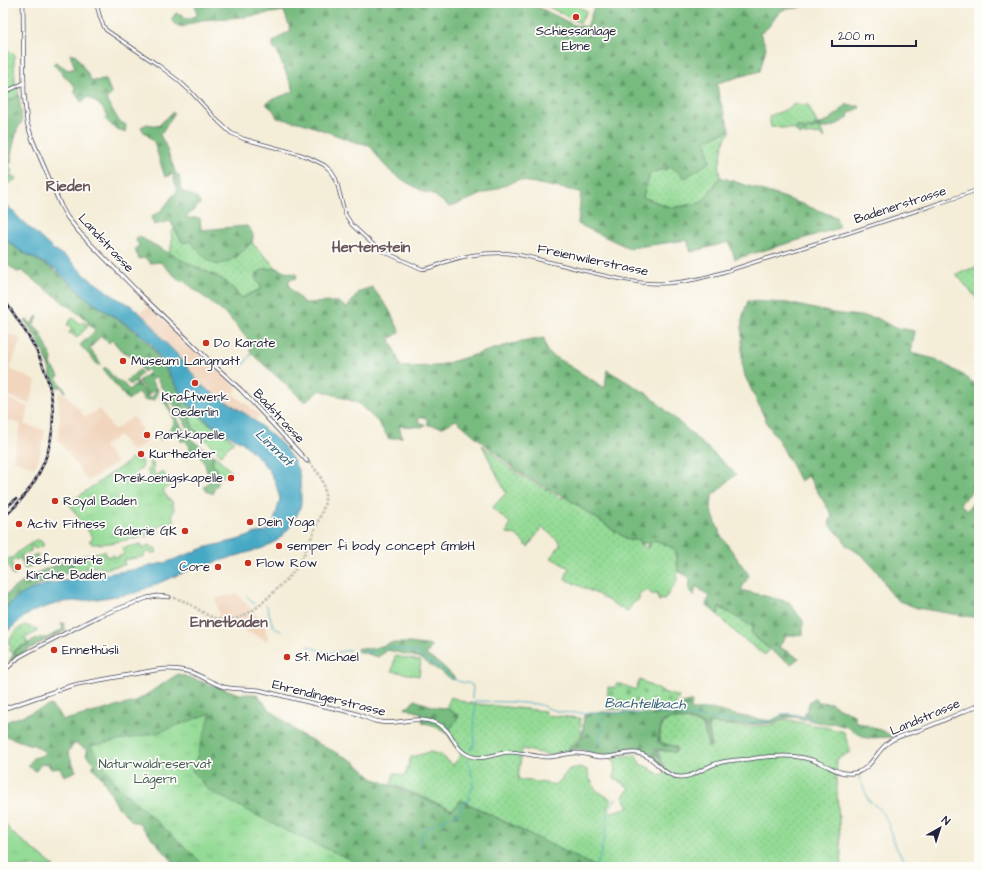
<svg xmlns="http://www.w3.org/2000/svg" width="982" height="870" viewBox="0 0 982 870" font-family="'Architects Daughter',sans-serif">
	<defs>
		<pattern id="grass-dots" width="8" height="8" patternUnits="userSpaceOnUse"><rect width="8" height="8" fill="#94db96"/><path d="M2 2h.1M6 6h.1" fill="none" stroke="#7fbc82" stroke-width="1.8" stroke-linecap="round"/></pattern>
		<pattern id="forest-firs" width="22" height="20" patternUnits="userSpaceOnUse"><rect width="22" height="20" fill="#77bb7f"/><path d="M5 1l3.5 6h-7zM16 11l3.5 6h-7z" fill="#619869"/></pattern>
		<pattern id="cemetery-stones" width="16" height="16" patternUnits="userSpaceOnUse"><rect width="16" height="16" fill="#94db96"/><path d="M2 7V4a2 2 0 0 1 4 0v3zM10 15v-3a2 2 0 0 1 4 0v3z" fill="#7fbc82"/></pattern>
		<pattern id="park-tufts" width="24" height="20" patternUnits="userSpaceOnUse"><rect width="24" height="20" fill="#94db96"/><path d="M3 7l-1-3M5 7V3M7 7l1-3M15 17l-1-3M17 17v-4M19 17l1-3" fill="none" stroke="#7fbc82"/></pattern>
	</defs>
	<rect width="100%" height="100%" fill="#fdfcf7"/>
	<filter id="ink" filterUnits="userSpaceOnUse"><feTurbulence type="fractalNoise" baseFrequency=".025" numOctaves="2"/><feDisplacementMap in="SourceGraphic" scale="8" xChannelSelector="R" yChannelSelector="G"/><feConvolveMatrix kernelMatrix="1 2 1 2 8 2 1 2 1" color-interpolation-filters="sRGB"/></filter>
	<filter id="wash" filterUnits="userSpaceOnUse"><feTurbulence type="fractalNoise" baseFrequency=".012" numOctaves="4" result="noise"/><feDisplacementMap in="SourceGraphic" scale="16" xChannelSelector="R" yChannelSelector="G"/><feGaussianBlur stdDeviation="0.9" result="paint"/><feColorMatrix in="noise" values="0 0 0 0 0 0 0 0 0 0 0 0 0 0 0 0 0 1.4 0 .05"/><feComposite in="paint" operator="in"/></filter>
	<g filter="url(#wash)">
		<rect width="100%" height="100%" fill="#f4edd8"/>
		<g fill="#f1d5bd">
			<polygon points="148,307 187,340 185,344 189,349 205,359 237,389 233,394 260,415 254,421 240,410 203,396 162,340 154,327 141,315 141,311"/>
			<polygon points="3,332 21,339 10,369 36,381 29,404 3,394 3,390 9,371 3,386"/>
			<polygon points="58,393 66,393 85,417 99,409 114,430 133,417 142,430 140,432 147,441 132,452 119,435 104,446 116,463 88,481 58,439 60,416"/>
			<polygon points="3,397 29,407 24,425 45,430 39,457 35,467 13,460 21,424 3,419"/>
			<polygon points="237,594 264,622 266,633 269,638 266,641 255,635 246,632 247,622 220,620 215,598"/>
		</g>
		<g fill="url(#grass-dots)" stroke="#5b7e68">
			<path d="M 3,46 C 7,50 12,52 16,56 L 14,59 L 15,81 L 19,95 L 3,104 Z"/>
			<polygon points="795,104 808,105 825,139 819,134 805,135 793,129 771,127 769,116 783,111"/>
			<polygon points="730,130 729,134 726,137 723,145 719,167 720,177 703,202 672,208 643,197 650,173 672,167 706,140"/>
			<polygon points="3,164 9,165 12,172 10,173 12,178 15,177 16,179 3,187"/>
			<polygon points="174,229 183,243 190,241 208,259 236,258 252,241 253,244 277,268 264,269 257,281 262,288 242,298 228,283 169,254 172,243 171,233"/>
			<polygon points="979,266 979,301 956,274"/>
			<polygon points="72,318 74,319 74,318 80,324 83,322 88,326 77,338 73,335 75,332 74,331 71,334 69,333 72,329 69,325 67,325"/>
			<polygon points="482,445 517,474 555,494 559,498 565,497 628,540 640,540 640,545 649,548 650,543 655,540 673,548 676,551 678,571 677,576 677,581 664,600 661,599 660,601 658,600 659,597 658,596 656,597 657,594 656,593 653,595 646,589 642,593 641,592 638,596 640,597 638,600 633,603 627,612 597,594 565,579 569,568 551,558 561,543 542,527 528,547 516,535 507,533 510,523 492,508 506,493"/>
			<polygon points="214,455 223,463 231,472 227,476 222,476 217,482 214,476 218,472 212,463"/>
			<polygon points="141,544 141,548 147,548 147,546 150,545 151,548 155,548 157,552 151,554 150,552 145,553 144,556 142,557 124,560 125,565 104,569 100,567 88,567 84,571 82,569 79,569 76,572 74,570 72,559 76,557 105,551 106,557 114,555 115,558 118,557 119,556 124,555 122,548"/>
			<polygon points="719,607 753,627 751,634 769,649 765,655 746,641 743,638 742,639 718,615"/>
			<path d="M 25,625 L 36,629 L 37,632 L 25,638 L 28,643 L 14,650 L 13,654 L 9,649 L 12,647 L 8,643 C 11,635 16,629 25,625 Z"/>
			<path d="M 451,697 L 468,703 L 545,711 L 545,715 L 580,718 L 581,737 L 564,752 L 549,755 L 522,749 L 518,779 L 557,785 L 569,769 L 580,767 L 587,770 L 589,777 L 596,790 L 612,800 L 607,808 L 612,812 L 629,807 L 623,796 L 630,788 L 614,778 L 615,761 L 612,761 L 613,759 C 619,756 628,755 636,755 L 640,764 L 648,767 L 661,776 L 666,769 L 657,750 L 676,752 L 677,747 L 659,742 L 662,724 L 669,719 L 689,720 L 703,725 L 708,748 L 712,746 L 708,723 L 746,727 L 774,725 L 784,719 L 829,728 L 844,732 L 850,752 L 837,759 L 836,777 L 842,867 L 596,867 L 461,800 L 453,810 L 391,784 L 394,773 L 405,776 L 411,757 L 430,752 L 441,755 L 453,765 L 461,755 L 447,733 L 459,716 L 446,708 Z"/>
		</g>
		<g fill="url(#forest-firs)" stroke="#4c6e5d">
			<path d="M 195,3 L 530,3 L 574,25 L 587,27 L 594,7 L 598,3 L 805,3 C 801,11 792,6 785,9 C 777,12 775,19 770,25 C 768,28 764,31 760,33 L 766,47 L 760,71 L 717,83 L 719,98 L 730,130 L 706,140 L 710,162 L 685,178 L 672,167 L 650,173 L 643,197 L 672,208 L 703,202 L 720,177 L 783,197 L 836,217 L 839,228 L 735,259 L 729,242 L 691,252 L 687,240 L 629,248 L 578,224 L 581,192 L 518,180 L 450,207 L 431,193 L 426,193 L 408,183 L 391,172 L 380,160 L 370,145 L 355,142 L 303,123 L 277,118 L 274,111 L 266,104 L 269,101 L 294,91 L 277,52 L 273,48 L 273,42 L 284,34 L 291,32 L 284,11 L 244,17 L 201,20 L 182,27 L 176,25 L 171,20 L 176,13 L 183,15 L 187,19 L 197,16 Z"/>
			<polygon points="70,54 75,54 92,81 106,80 112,94 106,99 119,121 126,125 125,133 112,126 105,119 108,116 100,105 88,97 81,102 74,91 75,87 53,64 56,62 68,70 75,68"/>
			<polygon points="19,95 22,121 17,130 14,142 11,155 11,163 9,164 3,164 3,140 5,132 5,118 3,104"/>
			<polygon points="847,104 850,106 859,106 860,108 849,113 848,118 836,125 828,128 817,128 807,131 800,135 796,132 795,129 797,127 801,127 805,129 809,127 811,128 815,125 824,123 826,121 829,120 834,116 839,113 843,108"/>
			<path d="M 173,112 L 174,114 L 160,135 L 165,144 L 176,174 L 179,175 L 181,191 L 197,198 L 200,204 L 185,218 L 200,218 L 201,230 L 247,226 C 250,229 253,233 253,237 C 254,246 225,267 215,264 C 208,262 195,247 190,241 L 183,243 L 170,221 L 154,225 L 151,217 L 162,210 L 171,198 L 177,191 L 173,174 L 165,177 L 154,142 L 144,132 L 141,127 L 147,124 L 158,126 Z"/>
			<path d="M 137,237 L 140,237 L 189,264 L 217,276 L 228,283 L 242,298 L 262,288 L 257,281 L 255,276 C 260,268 268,269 277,268 L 284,272 L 296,274 L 297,278 L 288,280 L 290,288 L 304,303 L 338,302 L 347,308 L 360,291 L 372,287 L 388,308 L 400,332 L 390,339 L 401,367 L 437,366 L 511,344 L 544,338 L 547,352 L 605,388 L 607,370 L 649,395 L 736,474 L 712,496 L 711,510 L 721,536 L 749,575 L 741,590 L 789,602 L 803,621 L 803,635 L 787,635 L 779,647 L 799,658 L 791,664 L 774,653 L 751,633 L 753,627 L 719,606 L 718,615 L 707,606 L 706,603 L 710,597 L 696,586 L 694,596 L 689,592 L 690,579 L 687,576 L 678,571 L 676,552 L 673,548 L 655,540 L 650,543 L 649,548 L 646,543 L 640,545 L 640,540 L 628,540 L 565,497 L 524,476 L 515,470 L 456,420 L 443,427 L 428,425 L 427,419 L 424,417 L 421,417 L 418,419 L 419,422 L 426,425 L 424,427 L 399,426 L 402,437 L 389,439 L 378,422 L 358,403 L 320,390 L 305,402 L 249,351 L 252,346 L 252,344 L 229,317 L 184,281 L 180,281 L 160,262 L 150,263 L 145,258 L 139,259 L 135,250 L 139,245 L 136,241 Z"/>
			<path d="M 3,238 L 19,250 L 54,270 L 90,301 L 136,332 L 151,346 L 186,403 L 210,423 L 209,425 L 191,412 L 189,415 L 192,427 L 199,434 L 196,437 L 189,430 L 174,404 L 168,399 L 156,377 L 151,381 L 158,390 L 155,400 L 147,400 L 145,401 L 139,392 L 128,400 L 103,370 L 105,367 L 116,380 L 122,382 L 129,390 L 137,384 L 134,381 L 132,384 L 129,384 L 126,381 L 139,370 L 142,373 L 136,380 L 149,398 L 153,397 L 154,393 L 156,390 L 155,389 L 148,395 L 139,381 L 150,372 L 147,369 L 144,372 L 141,369 L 142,363 L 121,350 L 112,340 L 109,343 L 101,336 C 97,340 93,344 90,349 L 101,364 L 99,366 L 80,345 L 92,334 L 95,330 L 87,323 L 88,321 L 22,271 L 17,272 L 3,261 Z"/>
			<polygon points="748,301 787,303 833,313 877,318 893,327 915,331 911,353 935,359 963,375 979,387 979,481 974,489 960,504 967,510 978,498 979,500 979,618 947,613 917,608 899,601 889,592 883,580 875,569 863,556 846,545 843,539 829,524 832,515 808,476 800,481 779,441 768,425 745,376 742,362 742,321 744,312"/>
			<path d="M 37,316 L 38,318 L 33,325 L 40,332 L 51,356 L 52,360 L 51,364 L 59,376 L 56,378 L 66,391 L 65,392 L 61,387 L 54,387 C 48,360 41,343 25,321 L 27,320 L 32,324 Z"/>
			<path d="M 162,396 L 164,397 L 174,412 L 181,426 L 187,434 L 193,441 L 213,455 L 212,463 L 218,472 L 214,476 L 218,484 L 214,489 L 213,494 L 209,492 L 207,492 L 205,489 L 204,486 L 211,480 L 207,473 L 205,464 L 199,455 L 196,453 L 189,453 L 190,447 L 185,440 L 182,442 L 174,431 L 161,440 L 159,437 C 163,434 168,431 172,427 C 179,419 165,404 161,398 Z"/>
			<polygon points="72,559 74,570 40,584 15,599 3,609 3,596 9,593 12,589 41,571"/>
			<path d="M 61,623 L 64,623 L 64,627 L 66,630 C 47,640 26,649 10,662 L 9,661 L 13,655 L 15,650 L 33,641 L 33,640 L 35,639 L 35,640 L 39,638 L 47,638 L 63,629 Z"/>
			<polygon points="391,643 409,643 432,646 426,655 444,667 455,678 453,680 420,658 388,650 378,657 357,651 358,648 371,649"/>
			<polygon points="178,674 240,694 257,694 269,709 301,735 355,762 371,777 374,779 413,794 452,810 461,800 596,867 178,867 137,822 133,822 118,807 102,778 92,766 94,763 86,755 88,750 77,744 74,744 68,752 69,755 76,771 64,776 60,768 51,769 47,763 40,765 36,771 28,766 33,758 41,756 45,752 34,745 28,744 3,735 3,723 51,705 64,720 135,702"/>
			<polygon points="815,699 819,702 831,703 837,707 854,715 855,721 885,732 893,737 867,738 852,731 850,728 833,723 826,724 795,717 784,718 772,723 744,725 707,723 711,746 709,747 704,725 689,719 669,719 661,723 658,742 676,747 675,752 655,749 665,768 649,753 639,751 599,755 581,749 567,751 582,738 584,715 602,712 680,715 680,703 692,702 691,710 711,709 740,716 771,721 780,716 787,714 804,717 810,701"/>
			<polygon points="414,700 435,707 446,708 459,716 447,733 430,724 423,723 421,713 405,708 410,706"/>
		</g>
		<polygon fill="url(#cemetery-stones)" stroke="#5b7e68" points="640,680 663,692 679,697 672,711 607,709 608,687 615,688 616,684 622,684 635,690"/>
		<g fill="url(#park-tufts)" stroke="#5b7e68">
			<polygon points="193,410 203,420 234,441 221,455 193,427 190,418"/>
			<polygon points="133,457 137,462 141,460 143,463 142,468 136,471 139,478 143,480 150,479 150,475 147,471 150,466 149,463 151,461 153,464 154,474 156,476 162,471 172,485 163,490 168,499 172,501 174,509 172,516 175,522 158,526 158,534 111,543 95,544 92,544 89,541 93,538 70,505 73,500 125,464"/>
			<polygon points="37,539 39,541 40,540 44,545 35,549 33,546 31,547 31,551 21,555 24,560 37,554 38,556 34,560 33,565 25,569 20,558 11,562 16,575 13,576 6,560 10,558 12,558 18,552"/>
			<polygon points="211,713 192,771 208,790 287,831 347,858 364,867 201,867 200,861 116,784 91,746 157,733"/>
			<polygon points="3,821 11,832 55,867 3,867"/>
		</g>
		<g fill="#94db96" stroke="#5b7e68">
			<polygon points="541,3 571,3 587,11 580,23"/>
			<polygon points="395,656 421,661 419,676 392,671"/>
		</g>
		<polygon fill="#44a8c4" stroke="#336580" points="3,201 21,220 54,250 69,259 87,277 118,299 129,304 151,323 162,339 177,354 202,386 249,416 282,444 293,460 298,470 300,477 301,496 301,504 299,511 290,527 278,540 263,548 192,569 135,593 91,600 63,602 52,605 32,612 24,617 3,635 3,610 15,599 24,593 46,584 142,568 167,562 207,547 237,540 249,536 253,534 262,532 266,532 274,522 280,499 275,481 271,474 268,469 260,459 242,442 224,433 213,426 187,403 152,345 137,331 90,301 55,269 19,250 3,237"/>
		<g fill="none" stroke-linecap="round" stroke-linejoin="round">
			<g stroke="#44a8c4" stroke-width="1">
				<polyline points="242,367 251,354"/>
				<polyline points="247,596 254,604"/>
				<path d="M 266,605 C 272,614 268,627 281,631"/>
				<polyline points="308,646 324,652 332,653 350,650"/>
				<polyline points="360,651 376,652 386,648 395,647 398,649 407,650 419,653 427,660 442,669 451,678 461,682 468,683 472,685 473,688 472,696 472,698"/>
				<path d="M 475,706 L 474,701 L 510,702 L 536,704 L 541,705 L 550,709 L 561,712 L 575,713 L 630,713 C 642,715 654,712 667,714 C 699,717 732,722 765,722 C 774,721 777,716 784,714 C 792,712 807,718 814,720"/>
				<path d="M 599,746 C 597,735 604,730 602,719 L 604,717"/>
				<polyline points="471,750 475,741 474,735 475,708"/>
				<path d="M 467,759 C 470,765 471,771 473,778"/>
				<path d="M 858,776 C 861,782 867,794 868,800 L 880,809 L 889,825"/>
				<path d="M 465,802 L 470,800 L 468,797 C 472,793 472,787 473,781"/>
				<polyline points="459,812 460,811 461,804 463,803"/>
				<polyline points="453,815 458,813"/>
				<path d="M 607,819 C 608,811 611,804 617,798"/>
				<polyline points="440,822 447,818 450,817"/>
				<polyline points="889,826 895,846 907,864"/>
				<path d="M 419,843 C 421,840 420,837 422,834 C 424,828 431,826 435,824"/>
				<polyline points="595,867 602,852 601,849 605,838 607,822"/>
			</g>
		</g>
	</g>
	<g filter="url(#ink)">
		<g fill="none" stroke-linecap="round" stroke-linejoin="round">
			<path stroke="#cac4b9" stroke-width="3" stroke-dasharray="3 1.5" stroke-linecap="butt" d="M 169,597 C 175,598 181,600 186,602 C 203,611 212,623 234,619 C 252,615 265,600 278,588 C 285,581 293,574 298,565 C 306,552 311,538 317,524 C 321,514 326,505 325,495 C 325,480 317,470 307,461"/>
			<defs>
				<path id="tertiary" d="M 96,3 C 99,12 100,22 106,30 L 158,65 L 179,81 L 191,92 L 219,122 L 231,133 L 244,139 L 299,154 L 310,158 L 324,165 L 331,171 L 336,179 L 345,214 L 352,225 L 378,249 L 422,269 C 432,269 439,264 448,261 C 466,255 483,253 501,253 C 517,253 533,258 549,262 C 580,269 614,280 646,283 C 686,286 721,273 758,261 C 786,253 814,244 842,235 C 870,226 899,216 928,207 C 945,201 962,196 979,189"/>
				<g id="secondary">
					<polyline points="23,3 24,92 27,123 33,141 61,206 67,217 80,233 141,295 186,338 216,367 241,390 307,461"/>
					<polyline points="3,93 24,83"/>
					<polyline points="3,672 19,657 30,651 99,616 147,598 157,596 169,597"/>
					<path d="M 3,709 L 67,687 L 78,684 L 156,670 C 171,668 186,669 200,676 C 208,680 215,684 224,687 C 235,690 248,688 259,690 C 279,695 300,700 320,705 C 331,708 343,710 354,713 C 361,715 368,719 375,721 C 396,727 414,714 436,723 C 454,730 453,750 470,756 C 483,761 496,753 509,752 C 521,752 533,756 545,757 C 555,758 565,753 575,753 C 584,752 593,757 601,757 C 613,758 625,751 637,753 C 657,756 662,778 682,777 C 694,777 703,768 715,764 C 726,760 738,760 750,759 C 761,757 773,756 785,756 C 797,756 809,758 820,763 C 831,767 840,775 853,773 C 871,771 875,752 889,742 C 898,735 911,734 922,729 C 941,722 960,713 979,705"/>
				</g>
			</defs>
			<use href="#tertiary" stroke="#424053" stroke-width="4"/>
			<use href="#secondary" stroke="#424053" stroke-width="4.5"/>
			<use href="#tertiary" stroke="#fff" stroke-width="2.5"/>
			<use href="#secondary" stroke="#fff" stroke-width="3"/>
			<defs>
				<g id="rail">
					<path d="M 3,298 C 15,316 28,333 37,352 C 67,414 54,473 3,518"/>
					<polyline points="3,510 16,499"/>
				</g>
			</defs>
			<use href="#rail" stroke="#22223b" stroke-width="2.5"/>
			<use href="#rail" stroke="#fdfcf7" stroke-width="1" stroke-dasharray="3" stroke-linecap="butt"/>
		</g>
	</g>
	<g fill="#c8321e" stroke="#fdfcf7" stroke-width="1.5">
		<circle cx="576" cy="17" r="4"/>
		<circle cx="206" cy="343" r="4"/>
		<circle cx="123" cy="361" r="4"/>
		<circle cx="195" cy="383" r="4"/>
		<circle cx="147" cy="435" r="4"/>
		<circle cx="141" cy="454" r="4"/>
		<circle cx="231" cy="478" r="4"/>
		<circle cx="55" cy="501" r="4"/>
		<circle cx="250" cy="522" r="4"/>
		<circle cx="19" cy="524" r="4"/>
		<circle cx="185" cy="531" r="4"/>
		<circle cx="279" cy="546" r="4"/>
		<circle cx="248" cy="563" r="4"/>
		<circle cx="18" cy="567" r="4"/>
		<circle cx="218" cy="567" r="4"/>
		<circle cx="54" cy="650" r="4"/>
		<circle cx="287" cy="657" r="4"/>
	</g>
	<g text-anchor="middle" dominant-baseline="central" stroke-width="3.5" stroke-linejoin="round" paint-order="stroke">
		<g font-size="13" fill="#22223b" stroke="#fdfcf7" text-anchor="start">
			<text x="576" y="31" text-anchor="middle">Schiessanlage<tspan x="576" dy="15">Ebne</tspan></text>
			<text x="214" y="343">Do Karate</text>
			<text x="131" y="361">Museum Langmatt</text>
			<text x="195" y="397" text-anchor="middle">Kraftwerk<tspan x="195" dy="15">Oederlin</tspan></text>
			<text x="155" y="435">Parkkapelle</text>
			<text x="149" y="454">Kurtheater</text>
			<text x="223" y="478" text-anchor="end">Dreikoenigskapelle</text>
			<text x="63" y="501">Royal Baden</text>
			<text x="258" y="522">Dein Yoga</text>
			<text x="27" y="524">Activ Fitness</text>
			<text x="177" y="531" text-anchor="end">Galerie GK</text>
			<text x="287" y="546">semper fi body concept GmbH</text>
			<text x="26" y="560">Reformierte<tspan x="26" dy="15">Kirche Baden</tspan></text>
			<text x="256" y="563">Flow Row</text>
			<text x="210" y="567" text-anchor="end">Core</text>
			<text x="62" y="650">Ennethüsli</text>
			<text x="295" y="657">St. Michael</text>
		</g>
		<g font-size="13" fill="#22223b" stroke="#fdfcf7">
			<text transform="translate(900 205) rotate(-18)">Badenerstrasse</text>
			<text transform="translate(106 243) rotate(47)">Landstrasse</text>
			<text transform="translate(593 260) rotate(12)">Freienwilerstrasse</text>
			<text transform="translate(279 416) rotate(47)">Badstrasse</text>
			<text transform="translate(329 698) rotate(14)">Ehrendingerstrasse</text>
			<text transform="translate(925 717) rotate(-23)">Landstrasse</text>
		</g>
		<g font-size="13" fill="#445a56" stroke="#fdfcf7">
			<text x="155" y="764">Naturwaldreservat<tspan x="155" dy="15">Lägern</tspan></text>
		</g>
		<g font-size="14" font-style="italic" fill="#315e79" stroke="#fdfcf7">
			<text transform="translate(274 448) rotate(44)">Limmat</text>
			<text transform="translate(645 704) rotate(1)">Bachtelibach</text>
		</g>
		<g font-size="15" font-weight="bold" fill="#67555c" stroke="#fdfcf7">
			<text x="68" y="186">Rieden</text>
			<text x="371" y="247">Hertenstein</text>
			<text x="229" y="622">Ennetbaden</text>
		</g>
	</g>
	<rect width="982" height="870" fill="none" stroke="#fdfcf7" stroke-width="16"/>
	<g transform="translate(940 828) rotate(39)" stroke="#fdfcf7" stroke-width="3" paint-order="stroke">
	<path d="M0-3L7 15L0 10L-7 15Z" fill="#22223b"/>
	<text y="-6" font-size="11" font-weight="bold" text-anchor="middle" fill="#22223b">N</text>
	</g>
	<path d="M832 40v6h84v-6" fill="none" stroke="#22223b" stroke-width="2"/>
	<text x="838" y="40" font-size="12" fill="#22223b" stroke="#fdfcf7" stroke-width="3" paint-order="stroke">200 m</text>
</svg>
